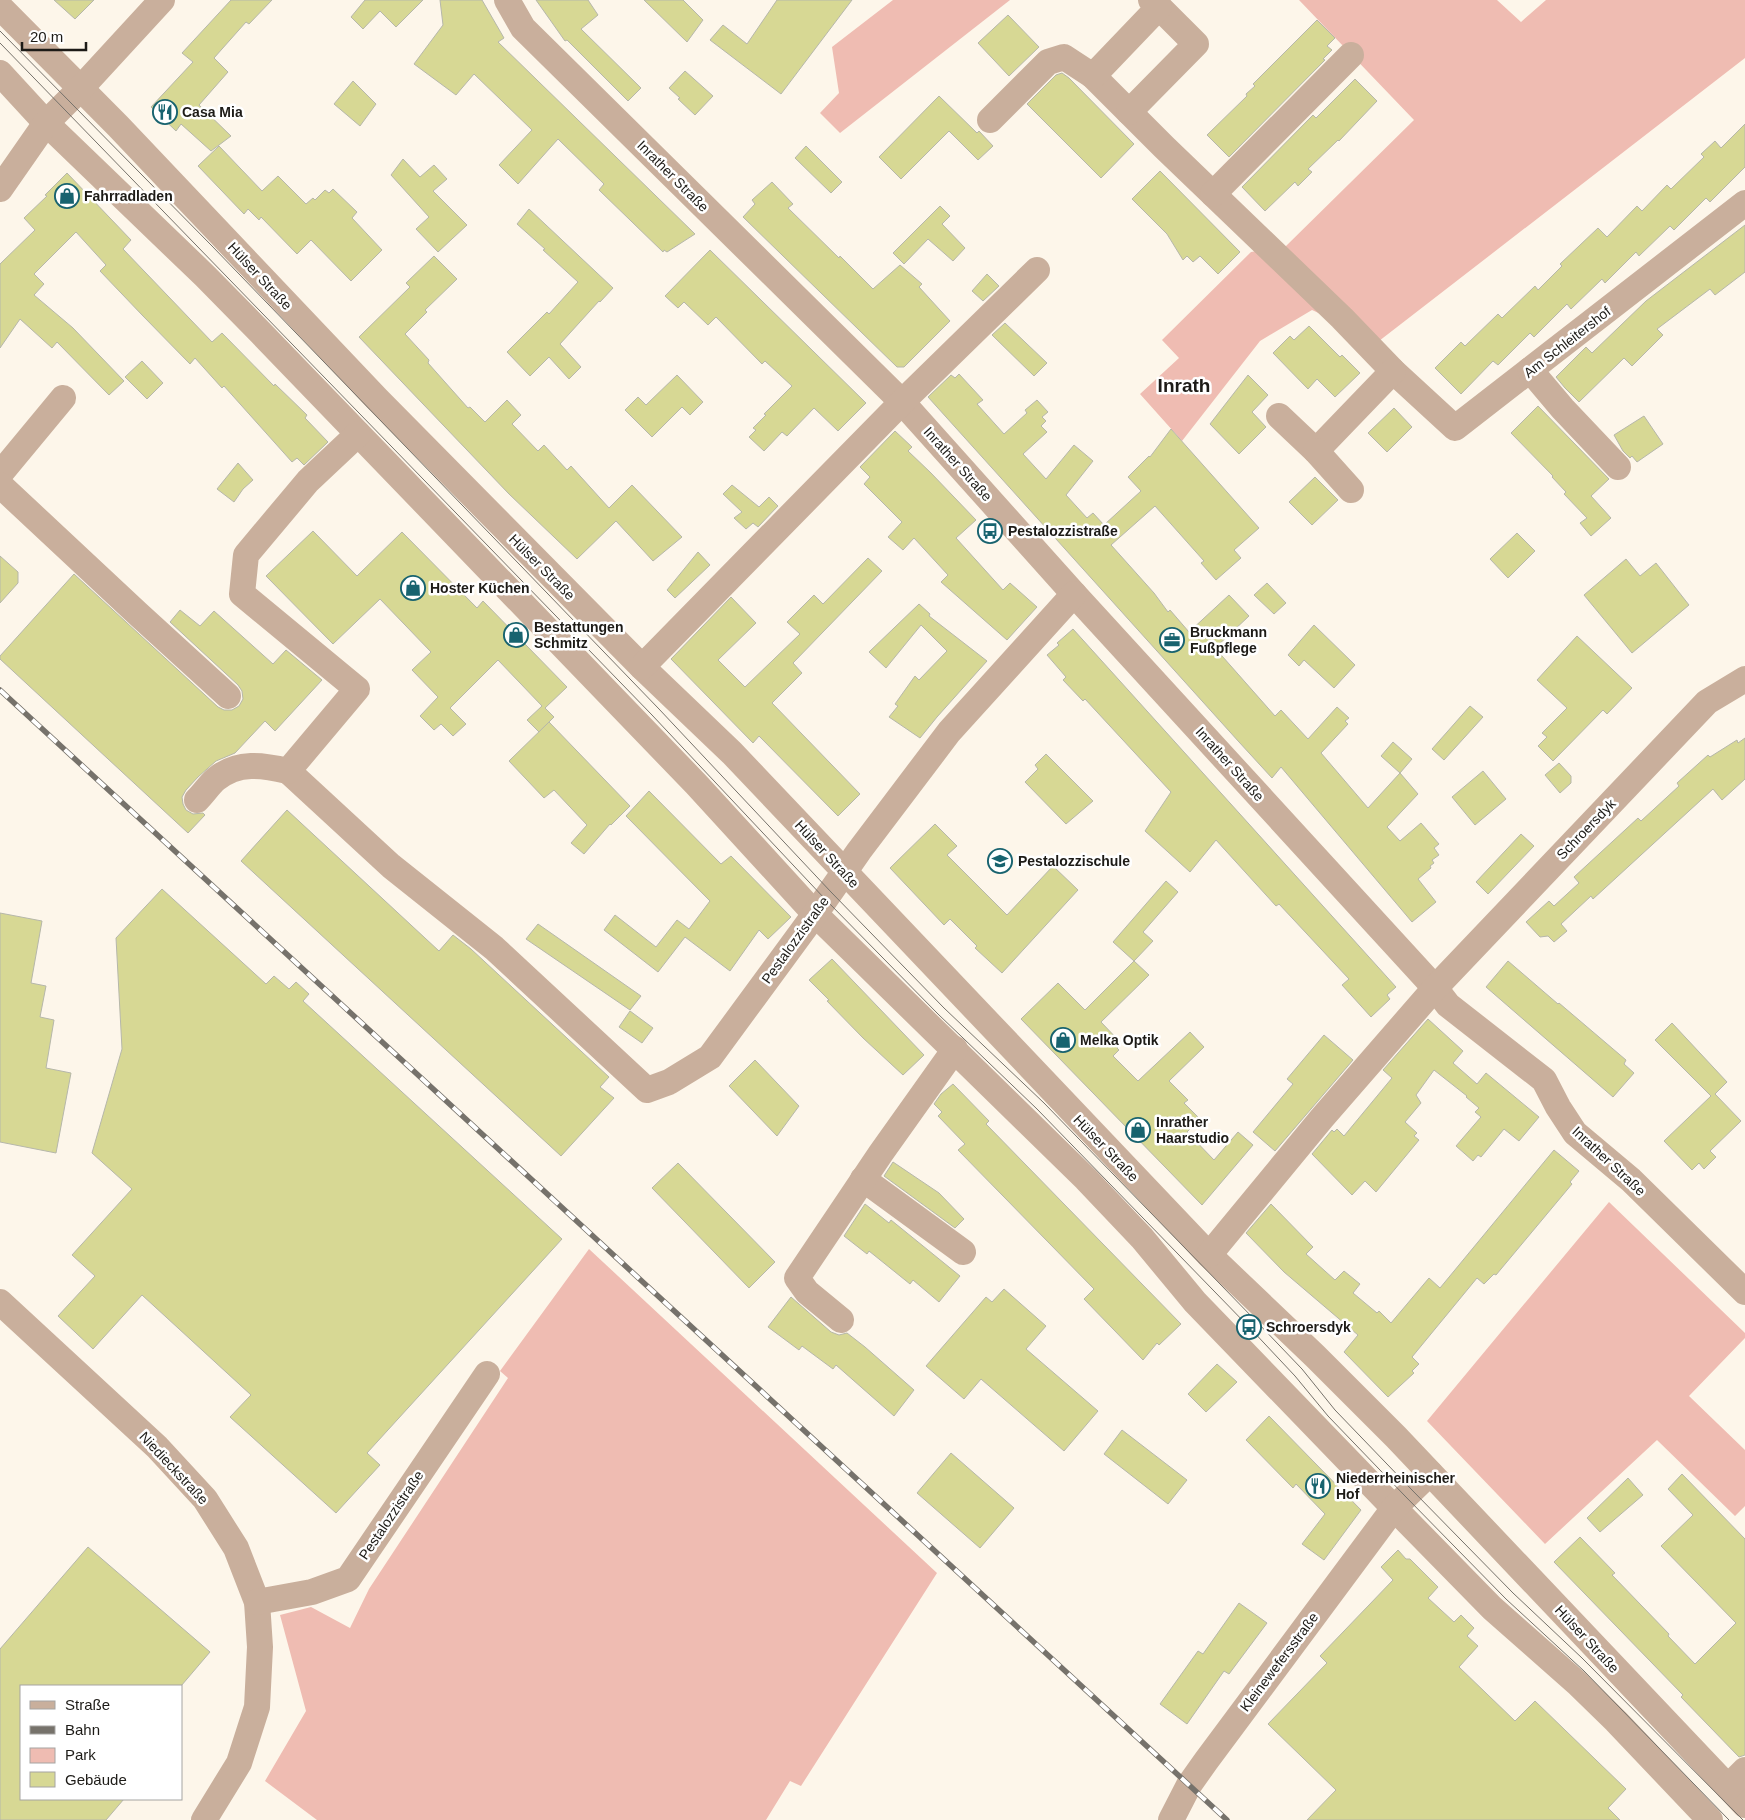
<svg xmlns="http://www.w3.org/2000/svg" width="1745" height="1820" viewBox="0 0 1745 1820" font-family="Arial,sans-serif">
	<rect width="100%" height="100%" fill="#fdf6ea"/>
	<g fill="#efbcb2">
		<polygon points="893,0 1010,0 840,133 820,113 839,93 832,47"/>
		<polygon points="1299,0 1497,0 1521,22 1546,0 1745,0 1745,58 1379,341 1312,310 1260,341 1182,441 1140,394 1179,358 1162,340 1251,252 1286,246 1414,120"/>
		<polygon points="1609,1202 1745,1333 1745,1338 1689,1396 1745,1450 1745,1506 1735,1516 1657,1440 1545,1544 1427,1421"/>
		<polygon points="589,1249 937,1573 801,1786 790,1781 766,1820 317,1820 265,1781 306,1711 280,1615 311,1607 350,1628 369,1589 508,1378 500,1371"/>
	</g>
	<g fill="#d7d894" stroke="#b6b7aa">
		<polygon points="54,0 94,0 75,19"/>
		<polygon points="231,0 272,0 249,24 246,22 214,58 228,72 199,105 231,136 211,151 181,124 176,131 151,107 193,62 182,53"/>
		<polygon points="365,0 423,0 396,27 380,11 363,29 351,17"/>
		<polygon points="440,0 482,0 504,38 498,42 695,234 667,252 664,250 663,252 599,190 604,184 558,139 518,184 499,165 532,130 474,74 456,95 414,64 443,25"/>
		<polygon points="536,0 588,0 598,15 581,29 641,88 628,101 567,40 565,41"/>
		<polygon points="644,0 683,0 703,20 687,42"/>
		<polygon points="777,0 852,0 781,94 710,40 723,25 747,44"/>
		<polygon points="1008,15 1039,47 1009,76 978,43"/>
		<polygon points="1317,20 1335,38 1327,46 1332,50 1323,59 1325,60 1229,157 1207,135 1247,96 1246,94 1255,86 1253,84"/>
		<polygon points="685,71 713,96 695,115 678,99 680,98 669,88"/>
		<polygon points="1062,73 1069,78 1134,144 1101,178 1027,104 1056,75"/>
		<polygon points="1355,79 1377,101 1339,141 1338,140 1308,169 1312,172 1298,186 1295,182 1265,211 1242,187 1313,115 1316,118"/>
		<polygon points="353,81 376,104 360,126 334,104"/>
		<polygon points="939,96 977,133 979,131 993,146 978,160 949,131 901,179 879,157"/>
		<polygon points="1745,124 1745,167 1710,202 1706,198 1674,230 1670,226 1639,256 1636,252 1605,283 1602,279 1571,309 1567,304 1534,337 1530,333 1498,365 1493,361 1461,394 1435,368 1461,342 1465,346 1498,314 1502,318 1535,286 1538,290 1562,266 1560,264 1598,228 1607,237 1637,206 1642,211 1667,185 1671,189 1704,157 1701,154 1715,141 1721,148"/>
		<polygon points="219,146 262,191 278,176 306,204 313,198 315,200 325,190 329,193 333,189 357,212 352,218 382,250 351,281 311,240 297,254 261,217 259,220 248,209 244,214 198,166"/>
		<polygon points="806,146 842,182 831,193 795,158"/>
		<polygon points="403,159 420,177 434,165 447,179 433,191 467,225 438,252 416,229 429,217 391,175"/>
		<polygon points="1160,171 1240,252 1218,274 1200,256 1193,262 1187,256 1183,260 1167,234 1132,199"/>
		<polygon points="67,173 131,240 123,249 212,342 222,333 274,386 275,384 307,415 305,418 328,442 304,465 297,458 292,462 224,386 222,388 195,358 190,364 143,316 100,271 106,265 76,232 34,274 44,284 34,295 73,328 124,381 109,395 57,342 52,348 20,319 0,348 0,264 35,230 24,218 47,196 45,195"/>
		<polygon points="772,182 793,204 788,208 839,258 840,256 873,289 900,265 922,284 919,287 950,321 904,367 897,367 743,217 755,204 752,200"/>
		<polygon points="940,206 950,216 942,224 965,248 953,261 928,239 904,264 893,253"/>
		<polygon points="529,209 613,288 600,302 599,301 560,344 581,367 569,379 549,357 530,376 507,352 547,312 549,314 578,282 543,250 545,249 517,224"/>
		<polygon points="1745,225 1745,272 1715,295 1710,289 1657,329 1663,335 1632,366 1624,358 1579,402 1565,388 1556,377 1586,347 1592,353 1646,301"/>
		<polygon points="710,250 866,403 838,431 814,408 787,436 782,432 764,451 749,437 756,430 753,428 766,415 764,414 792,386 765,361 762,364 716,317 708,325 684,302 678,308 665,296"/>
		<polygon points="434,256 457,279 425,310 427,312 405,334 429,360 428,363 468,408 470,407 485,422 507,400 521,415 512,424 538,451 544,445 567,470 571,466 609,508 632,485 682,537 653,561 616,521 577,559 509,494 359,337 410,287 406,283"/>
		<polygon points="987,274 999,286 983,301 972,291"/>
		<polygon points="1005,323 1047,363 1034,376 992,335"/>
		<polygon points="1309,326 1340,357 1342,355 1360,373 1335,397 1317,379 1308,389 1273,353 1290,336 1294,340"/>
		<polygon points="142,361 163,383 147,399 125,377"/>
		<polygon points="959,374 983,400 977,404 1004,434 1027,413 1025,410 1037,400 1048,412 1042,417 1046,421 1041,426 1047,432 1023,454 1046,479 1074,445 1093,461 1066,495 1087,518 1093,513 1104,525 1141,491 1128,477 1149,456 1150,457 1171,429 1259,528 1234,550 1241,558 1216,580 1201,563 1204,561 1155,506 1111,545 1154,593 1168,612 1170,610 1189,632 1229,595 1249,616 1215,648 1275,716 1281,710 1308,739 1337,707 1349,718 1345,721 1348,724 1321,753 1368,808 1400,773 1418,794 1387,827 1400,841 1421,823 1439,844 1434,848 1439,855 1432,860 1434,863 1430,866 1431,868 1418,879 1436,902 1412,922 1281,767 1272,778 1239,742 928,397 951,375 955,378"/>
		<polygon points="677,375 703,402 690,415 682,407 652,437 625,410 638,397 646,405"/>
		<polygon points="1248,375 1268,395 1252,412 1266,427 1239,454 1210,424"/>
		<polygon points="1538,406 1609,479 1591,496 1611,518 1591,536 1580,523 1587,518 1564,494 1566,492 1552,477 1553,476 1511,433"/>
		<polygon points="1394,408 1412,427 1387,452 1368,433"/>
		<polygon points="1644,416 1663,444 1637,462 1632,456 1630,458 1623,451 1614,435"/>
		<polygon points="895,431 912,447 908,451 931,473 976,520 956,538 1003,590 1010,583 1037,607 1007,640 941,582 948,575 914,538 903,550 888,537 902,522 864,484 870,477 860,467"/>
		<polygon points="238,463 253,480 243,489 234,502 217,489"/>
		<polygon points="1315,477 1338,500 1312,525 1289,502"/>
		<polygon points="732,485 759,507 769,497 778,506 758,527 753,523 746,529 734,518 742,512 723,494"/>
		<polygon points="313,531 357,576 402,532 477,608 483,601 567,687 545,708 554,717 539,732 527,720 542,706 498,660 450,708 466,724 453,736 441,724 434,730 420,716 438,697 412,670 431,652 380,599 333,644 266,576"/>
		<polygon points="1517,533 1535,551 1508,578 1490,559"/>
		<polygon points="698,552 710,565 675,598 667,590"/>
		<polygon points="0,556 18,572 18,583 0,603"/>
		<polygon points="868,558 882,571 793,663 802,673 772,703 860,794 838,816 759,736 753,743 671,659 731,597 756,623 718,660 745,687 800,634 787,622 814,595 823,604"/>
		<polygon points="1626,559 1640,576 1656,563 1689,605 1632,653 1584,595"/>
		<polygon points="74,574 218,707 224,710 232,710 239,706 243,699 242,691 238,685 170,622 180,610 200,626 214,611 273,664 286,650 322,680 275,731 265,721 235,753 216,761 198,777 186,790 182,797 183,804 186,810 193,814 203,813 205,815 188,833 0,659 0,656"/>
		<polygon points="1267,583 1286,603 1274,614 1254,595"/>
		<polygon points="919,604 930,614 929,616 987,661 937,717 920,738 889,717 898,706 895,704 915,676 919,680 947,651 921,625 886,668 869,652"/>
		<polygon points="1314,625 1355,665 1334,688 1304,660 1299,666 1288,655"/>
		<polygon points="1073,629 1396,987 1387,995 1390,999 1371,1017 1342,985 1349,979 1279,904 1276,906 1216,840 1190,872 1145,831 1171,792 1085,699 1083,701 1063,680 1066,677 1047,655 1059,645 1057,643"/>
		<polygon points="1577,636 1632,688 1607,714 1603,710 1553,761 1538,746 1547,737 1542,733 1567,708 1537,680"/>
		<polygon points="1470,706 1483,717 1444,760 1432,749"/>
		<polygon points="549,722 630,806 611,825 610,824 584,854 571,843 587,825 554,790 544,798 509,761"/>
		<polygon points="1745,738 1745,779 1722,800 1713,789 1593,899 1591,896 1561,924 1567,931 1554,942 1548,936 1540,937 1526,922 1549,901 1554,906 1579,883 1574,877 1638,818 1641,821 1679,786 1677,783 1708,755 1710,757 1737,740 1738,743"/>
		<polygon points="1393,742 1412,759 1400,773 1381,756"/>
		<polygon points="1046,754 1093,801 1066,824 1025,782 1038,769 1035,765"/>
		<polygon points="1559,763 1571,776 1571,783 1560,793 1545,775"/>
		<polygon points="1483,771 1506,799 1475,825 1452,797"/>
		<polygon points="649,791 721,864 731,856 791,917 768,939 759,930 730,971 685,937 658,972 604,930 615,915 656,947 677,920 689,929 710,901 626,816"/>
		<polygon points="287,810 439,951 453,935 471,949 609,1077 600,1087 614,1098 561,1156 241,861"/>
		<polygon points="935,824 957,846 947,855 1007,915 1053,866 1078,890 1002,973 975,948 977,946 950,919 944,925 890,868"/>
		<polygon points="1521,834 1534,846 1488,894 1476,882"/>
		<polygon points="1166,881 1178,892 1143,932 1153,941 1134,961 1113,942"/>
		<polygon points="162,889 266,984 274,976 289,989 296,982 309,994 303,1001 562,1239 367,1453 380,1465 336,1513 230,1417 251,1395 142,1295 93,1349 58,1316 95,1276 72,1255 132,1189 92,1153 122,1049 116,938"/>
		<polygon points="0,913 42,921 31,983 46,986 40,1017 54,1020 46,1068 71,1073 56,1153 0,1142"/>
		<polygon points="538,924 641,996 630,1010 526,939"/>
		<polygon points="832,959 924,1055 903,1075 863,1038 827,1001 829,1000 809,980"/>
		<polygon points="1134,961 1149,975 1101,1022 1121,1043 1117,1048 1119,1050 1113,1056 1138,1081 1190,1032 1204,1047 1169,1081 1188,1100 1184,1103 1200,1119 1187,1132 1214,1160 1238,1132 1253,1145 1202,1205 1021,1019 1058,983 1085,1010"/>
		<polygon points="1508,961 1558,1004 1559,1003 1626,1060 1624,1064 1634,1073 1613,1097 1486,987"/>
		<polygon points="630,1011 653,1028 642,1043 619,1027"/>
		<polygon points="1428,1019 1463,1051 1453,1063 1477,1084 1486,1073 1539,1117 1519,1141 1504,1129 1481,1157 1478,1155 1473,1161 1456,1146 1481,1117 1475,1112 1479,1108 1466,1097 1467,1096 1434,1070 1416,1095 1421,1103 1405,1122 1417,1133 1414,1136 1419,1140 1376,1192 1365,1181 1352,1195 1312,1154 1332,1130 1334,1132 1337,1129 1344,1136 1392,1078 1383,1070"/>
		<polygon points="1672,1023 1727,1082 1715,1094 1741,1121 1710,1151 1716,1157 1704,1169 1699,1163 1692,1170 1664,1141 1711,1096 1655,1040"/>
		<polygon points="1324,1035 1353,1060 1275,1151 1253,1132 1293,1084 1287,1079"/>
		<polygon points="755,1060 799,1106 777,1136 729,1086"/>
		<polygon points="953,1084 989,1121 986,1124 1181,1324 1159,1345 1157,1343 1143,1360 1084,1299 1094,1289 958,1150 965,1144 938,1116 942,1112 934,1104 941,1094"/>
		<polygon points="1554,1150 1579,1171 1570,1182 1572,1184 1496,1275 1494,1274 1484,1284 1477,1278 1412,1357 1419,1364 1412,1371 1414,1373 1388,1397 1344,1352 1358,1335 1284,1272 1246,1233 1271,1204 1313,1247 1306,1254 1335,1280 1344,1271 1360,1284 1353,1293 1377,1313 1379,1311 1391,1323 1429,1278 1440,1288"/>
		<polygon points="893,1162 939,1193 964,1219 955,1228 884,1176"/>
		<polygon points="678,1163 775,1262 749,1288 652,1188"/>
		<polygon points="865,1204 889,1223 891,1220 960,1276 939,1302 913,1280 910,1284 869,1251 867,1254 844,1236"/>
		<polygon points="1004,1289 1046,1326 1026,1349 1098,1411 1064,1451 981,1379 964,1399 926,1366 986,1297 992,1302"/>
		<polygon points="791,1297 831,1332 839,1335 847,1333 865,1347 914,1390 894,1416 836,1365 833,1369 802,1346 799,1350 768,1327"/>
		<polygon points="1217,1364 1237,1382 1206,1412 1188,1394"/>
		<polygon points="1269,1416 1361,1510 1324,1560 1302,1544 1325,1514 1296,1484 1293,1488 1246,1440"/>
		<polygon points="1122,1430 1187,1480 1168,1504 1104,1454"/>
		<polygon points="951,1453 1014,1508 980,1548 917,1493"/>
		<polygon points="1682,1474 1745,1539 1745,1755 1739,1757 1681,1697 1683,1695 1554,1562 1580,1537 1615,1573 1612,1575 1669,1634 1668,1636 1695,1664 1736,1623 1661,1546 1693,1515 1668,1489"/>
		<polygon points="1628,1478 1643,1495 1600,1532 1587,1518"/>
		<polygon points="88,1547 210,1652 181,1686 21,1686 21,1799 124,1799 106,1820 0,1820 0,1649"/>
		<polygon points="1398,1550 1406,1559 1410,1559 1438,1587 1428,1598 1454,1622 1461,1615 1474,1628 1467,1636 1478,1646 1459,1667 1515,1721 1535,1701 1626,1789 1608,1808 1620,1820 1307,1820 1336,1790 1268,1724 1327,1663 1320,1656 1393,1580 1381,1567"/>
		<polygon points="1239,1603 1267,1623 1229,1674 1224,1671 1187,1724 1160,1704 1198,1651 1203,1654"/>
	</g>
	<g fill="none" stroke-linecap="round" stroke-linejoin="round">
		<g stroke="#c9af9c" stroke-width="26">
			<polyline points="507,0 523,28 902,402 1074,594 1435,988 1448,1005 1544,1080 1558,1107 1575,1133 1631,1180 1745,1292"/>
			<polyline points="0,7 118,126 377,399 642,667 732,753 1209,1255 1315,1356 1396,1437 1745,1805"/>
			<polyline points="0,73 46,123 205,276 261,333 696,784 815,914 1086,1179 1142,1238 1195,1302 1394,1508 1492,1608 1577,1683 1616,1721 1710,1820"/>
			<polyline points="1093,76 1164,147 1342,318 1393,371 1455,428 1745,203"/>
			<polyline points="1129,112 1196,44 1159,7"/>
			<polyline points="990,120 1048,62 1064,57 1093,76 1159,7 1151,0"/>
			<polyline points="0,189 46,123 81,88 162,0"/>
			<polyline points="1213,194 1351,55"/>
			<polyline points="1530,370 1563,409 1618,467"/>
			<polyline points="1279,416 1316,451 1393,371"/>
			<polyline points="1316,451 1351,490"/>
			<polyline points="0,474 63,398"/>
			<polyline points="0,485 137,613 228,696"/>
			<polyline points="642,667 902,402 1037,270"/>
			<polyline points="288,771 391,866 494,948 647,1090 669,1082 710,1057 815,914 859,851 949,732 1074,594"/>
			<path d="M 197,800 C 204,793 209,785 216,779 C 238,761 263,765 288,771 L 357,689 L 242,594 L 246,555 L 308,481 L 358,434"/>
			<polyline points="863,1179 963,1252"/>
			<polyline points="1209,1255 1322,1118 1435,988 1707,702 1745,679"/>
			<polyline points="0,1302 157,1447 205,1499 236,1548 257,1602 260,1647 257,1707 239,1763 204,1820"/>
			<polyline points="841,1320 807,1292 797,1278 881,1153 955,1049"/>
			<polyline points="257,1602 312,1592 348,1579 487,1374"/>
			<polyline points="1728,1787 1745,1770"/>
			<polyline points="1171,1820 1189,1785 1206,1761 1394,1508 1430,1473"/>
		</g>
		<g stroke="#76726b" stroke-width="1">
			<polyline points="0,31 212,246 659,709 831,892 944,1008 1044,1103 1256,1321 1302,1369 1335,1410 1412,1490 1513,1593 1582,1658 1743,1820"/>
			<polyline points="0,43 652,715 825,899 938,1014 1037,1109 1249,1327 1295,1376 1328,1416 1405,1496 1506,1599 1584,1671 1729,1820"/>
		</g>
		<defs>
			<polyline id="rail" points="0,690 1227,1820"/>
		</defs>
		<use href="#rail" stroke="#76726b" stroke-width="5.5"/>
		<use href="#rail" stroke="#fff" stroke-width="4" stroke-dasharray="11" stroke-linecap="butt"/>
	</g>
	<defs>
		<symbol id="restaurant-ring" viewBox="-11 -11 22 22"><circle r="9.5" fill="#fff" stroke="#18636f" stroke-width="1.5"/><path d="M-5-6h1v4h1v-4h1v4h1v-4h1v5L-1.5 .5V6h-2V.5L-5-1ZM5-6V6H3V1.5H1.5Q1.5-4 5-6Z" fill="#18636f"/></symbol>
		<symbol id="shop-ring" viewBox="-11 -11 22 22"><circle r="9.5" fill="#fff" stroke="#18636f" stroke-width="1.5"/><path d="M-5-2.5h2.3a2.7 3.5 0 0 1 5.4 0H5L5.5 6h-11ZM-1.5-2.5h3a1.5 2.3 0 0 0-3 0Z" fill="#18636f"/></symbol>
		<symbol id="bus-ring" viewBox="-11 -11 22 22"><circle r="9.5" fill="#fff" stroke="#18636f" stroke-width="1.5"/><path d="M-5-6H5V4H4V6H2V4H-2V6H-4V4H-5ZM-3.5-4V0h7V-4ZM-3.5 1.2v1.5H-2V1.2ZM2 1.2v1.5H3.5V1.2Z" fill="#18636f"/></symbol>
		<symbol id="office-ring" viewBox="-11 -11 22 22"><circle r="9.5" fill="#fff" stroke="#18636f" stroke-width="1.5"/><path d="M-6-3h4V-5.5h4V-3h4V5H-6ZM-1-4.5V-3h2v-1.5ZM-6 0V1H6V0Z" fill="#18636f"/></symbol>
		<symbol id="school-ring" viewBox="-11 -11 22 22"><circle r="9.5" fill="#fff" stroke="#18636f" stroke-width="1.5"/><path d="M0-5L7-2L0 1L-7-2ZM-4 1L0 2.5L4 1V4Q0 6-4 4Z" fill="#18636f"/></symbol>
	</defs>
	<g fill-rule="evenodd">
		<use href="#restaurant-ring" x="151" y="98" width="28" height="28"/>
		<use href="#shop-ring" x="53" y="182" width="28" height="28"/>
		<use href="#bus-ring" x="976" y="517" width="28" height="28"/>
		<use href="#shop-ring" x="399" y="574" width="28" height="28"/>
		<use href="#shop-ring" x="502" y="621" width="28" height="28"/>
		<use href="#office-ring" x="1158" y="626" width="28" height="28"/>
		<use href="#school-ring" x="986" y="847" width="28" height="28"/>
		<use href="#shop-ring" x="1049" y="1026" width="28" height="28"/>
		<use href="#shop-ring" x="1124" y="1116" width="28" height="28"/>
		<use href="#bus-ring" x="1235" y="1313" width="28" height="28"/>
		<use href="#restaurant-ring" x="1304" y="1472" width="28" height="28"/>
	</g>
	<g text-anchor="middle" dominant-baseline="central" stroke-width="5" stroke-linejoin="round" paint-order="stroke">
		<g font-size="14" font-weight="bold" fill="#1d1b17" stroke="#fff" text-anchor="start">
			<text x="182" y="112">Casa Mia</text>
			<text x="84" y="196">Fahrradladen</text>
			<text x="1008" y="531">Pestalozzistraße</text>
			<text x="430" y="588">Hoster Küchen</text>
			<text x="534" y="627">Bestattungen<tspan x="534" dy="16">Schmitz</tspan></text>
			<text x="1190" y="632">Bruckmann<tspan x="1190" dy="16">Fußpflege</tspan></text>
			<text x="1018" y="861">Pestalozzischule</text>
			<text x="1080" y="1040">Melka Optik</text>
			<text x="1156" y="1122">Inrather<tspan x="1156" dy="16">Haarstudio</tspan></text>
			<text x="1266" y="1327">Schroersdyk</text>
			<text x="1336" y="1478">Niederrheinischer<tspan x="1336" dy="16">Hof</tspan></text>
		</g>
		<g font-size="14" fill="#1d1b17" stroke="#fff">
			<text transform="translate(673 176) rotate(45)">Inrather Straße</text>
			<text transform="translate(260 276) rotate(47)">Hülser Straße</text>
			<text transform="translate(1567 342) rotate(-38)">Am Schleitershof</text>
			<text transform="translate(958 464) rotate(48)">Inrather Straße</text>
			<text transform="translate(542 567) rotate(45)">Hülser Straße</text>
			<text transform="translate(1230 764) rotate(48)">Inrather Straße</text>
			<text transform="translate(1586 829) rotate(-46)">Schroersdyk</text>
			<text transform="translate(827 854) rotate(47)">Hülser Straße</text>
			<text transform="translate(795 940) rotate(-54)">Pestalozzistraße</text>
			<text transform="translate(1106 1148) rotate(46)">Hülser Straße</text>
			<text transform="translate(1609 1161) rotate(43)">Inrather Straße</text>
			<text transform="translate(174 1468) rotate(47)">Niedieckstraße</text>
			<text transform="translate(391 1515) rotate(-56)">Pestalozzistraße</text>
			<text transform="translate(1587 1639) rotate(47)">Hülser Straße</text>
			<text transform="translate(1279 1662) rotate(-53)">Kleinewefersstraße</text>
		</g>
		<g font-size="19" font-weight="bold" fill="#1d1b17" stroke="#fff">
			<text x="1184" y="385">Inrath</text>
		</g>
	</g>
	<rect x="20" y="1685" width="162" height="115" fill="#ffffff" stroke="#a5a4a2"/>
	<rect x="30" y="1701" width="25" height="8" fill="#c9af9c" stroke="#a5a4a2"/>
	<text x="65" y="1710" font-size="15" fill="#1d1b17">Straße</text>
	<rect x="30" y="1726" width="25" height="8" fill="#76726b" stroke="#a5a4a2"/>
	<text x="65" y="1735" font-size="15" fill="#1d1b17">Bahn</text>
	<rect x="30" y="1748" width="25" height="15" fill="#efbcb2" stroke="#a5a4a2"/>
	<text x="65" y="1760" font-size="15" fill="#1d1b17">Park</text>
	<rect x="30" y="1772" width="25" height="15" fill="#d7d894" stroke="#a5a4a2"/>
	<text x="65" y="1785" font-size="15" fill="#1d1b17">Gebäude</text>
	<path d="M22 42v8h64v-8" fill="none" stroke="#1d1b17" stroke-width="2.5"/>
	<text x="30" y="42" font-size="15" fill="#1d1b17" stroke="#ffffff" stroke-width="4" paint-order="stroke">20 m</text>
</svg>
